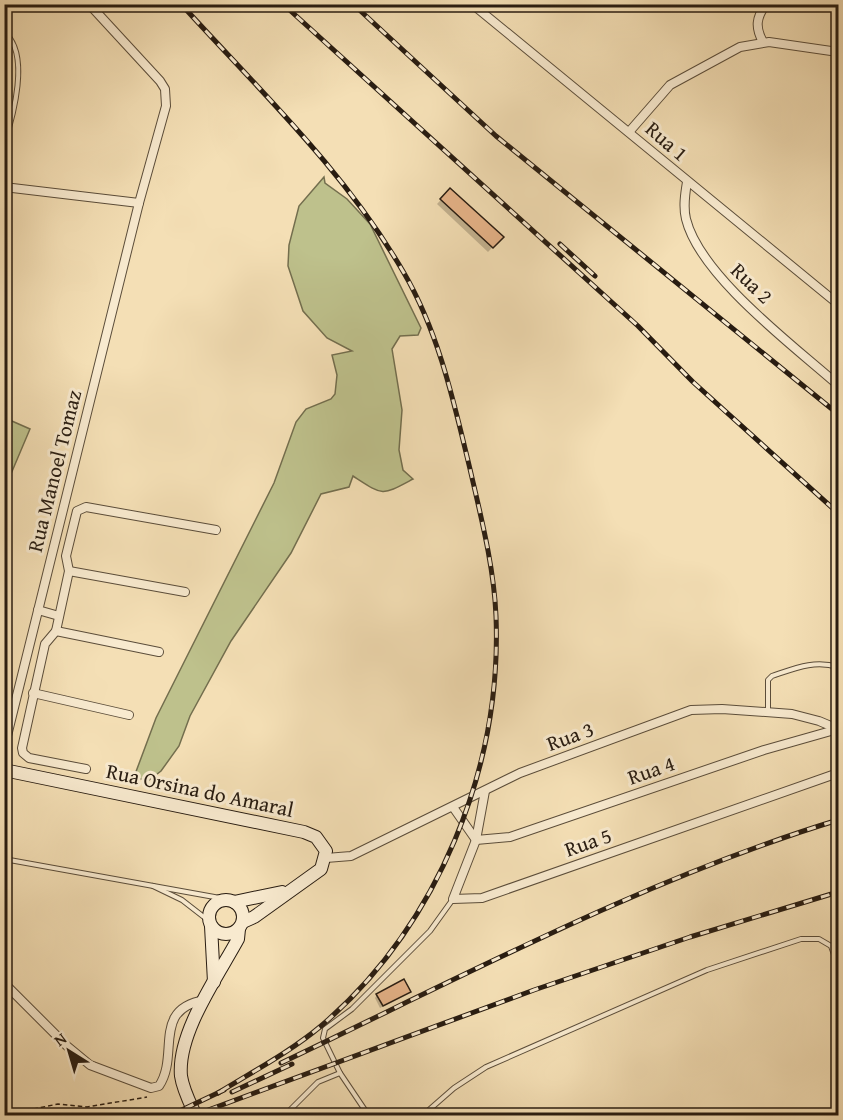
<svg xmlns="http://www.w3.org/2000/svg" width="843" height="1120" viewBox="0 0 843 1120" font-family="'Gentium Book Plus',serif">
	<rect width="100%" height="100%" fill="#f4dfb5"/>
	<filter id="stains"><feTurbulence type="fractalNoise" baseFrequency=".00333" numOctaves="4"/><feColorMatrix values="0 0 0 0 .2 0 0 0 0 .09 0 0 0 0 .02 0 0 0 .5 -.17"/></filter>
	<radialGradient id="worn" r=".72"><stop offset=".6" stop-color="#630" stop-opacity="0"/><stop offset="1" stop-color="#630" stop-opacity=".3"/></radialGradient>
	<g fill="#bec18c" stroke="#736e4e" stroke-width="1.5">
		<path d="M 324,177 L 325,183 L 347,199 L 370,224 L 421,328 L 418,335 L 400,336 L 392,349 L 402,410 L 399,450 L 403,470 L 413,479 C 381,496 384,496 353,476 L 349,487 L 321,494 L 291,553 L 231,641 L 190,716 L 179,746 L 161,771 L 148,781 L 134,777 L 156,718 L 274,483 L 296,422 L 306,409 L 331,399 L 335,394 L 337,375 L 332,355 L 352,351 L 327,338 L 303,311 L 288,266 L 289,245 L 299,206 Z"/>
		<polygon points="5,418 30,429 5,488"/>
	</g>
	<g fill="#0003">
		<polygon points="450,190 502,237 488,252 437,204"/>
		<polygon points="406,994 380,1008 375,998 377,995"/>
	</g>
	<g fill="#e7b489" stroke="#281c11" stroke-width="1.5">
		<polygon points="450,188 504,237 493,248 440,199"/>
		<polygon points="404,979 411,992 383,1006 376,994"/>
	</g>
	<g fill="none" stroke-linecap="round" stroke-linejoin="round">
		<defs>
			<g id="lane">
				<path d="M 4,32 C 31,53 13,117 4,144"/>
				<path d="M 768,712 L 768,680 L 772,676 C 796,668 814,660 838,667"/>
				<polyline points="4,859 231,900"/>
				<polyline points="153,886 182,900 209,921"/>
				<polyline points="340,1073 323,1038 325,1029 352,1009 430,931 453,899"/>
				<polyline points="284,1116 318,1082 340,1073 369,1116"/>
				<polyline points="422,1116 454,1088 486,1067 707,970 801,939 819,939 831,946 838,966"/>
			</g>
			<g id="street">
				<polyline points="472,4 838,304"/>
				<path d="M 763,42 C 755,27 756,18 766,4"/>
				<polyline points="629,132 670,85 740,47 769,42 838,52"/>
				<path d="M 687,182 C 685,194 683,207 686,219 C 700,276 794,346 838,385"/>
				<polyline points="4,187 139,203"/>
				<polyline points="69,571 185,592"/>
				<polyline points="38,610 59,616"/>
				<polyline points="56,631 159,652"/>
				<polyline points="33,693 129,715"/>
				<polyline points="4,748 139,203 166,106 165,89 160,81 89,4"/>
				<polyline points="86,769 29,758 23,753 22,748 45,644 56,631 69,571 66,556 77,511 86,507 216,530"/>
				<polyline points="485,791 476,840 453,899 482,898 838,773"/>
				<polyline points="453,807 476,840 510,837 764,750 838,729"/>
				<polyline points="326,858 351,856 520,773 691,710 722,709 792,714 819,721 838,729"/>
				<path d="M 4,983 L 67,1046 L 90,1065 L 151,1088 L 159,1086 C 180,1055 151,1009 205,1000"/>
			</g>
			<g id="secondary">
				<polyline points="4,770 304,832 316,837 326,851 321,869 254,917 243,922"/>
				<circle cx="226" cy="917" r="17"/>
				<polyline points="234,902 282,892"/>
				<polyline points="211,926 214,982"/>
				<path d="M 196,1116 C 190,1103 183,1090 181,1076 C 177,1033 218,976 238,939 L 239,929"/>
			</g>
		</defs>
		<use href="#lane" stroke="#5b4d3a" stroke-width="6"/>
		<use href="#street" stroke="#5b4d3a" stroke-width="10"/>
		<use href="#secondary" stroke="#281c11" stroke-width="14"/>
		<polyline stroke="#281c11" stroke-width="1.5" stroke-dasharray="4.5 3" stroke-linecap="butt" points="4,1115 58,1104 87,1107 147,1097"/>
		<use href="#lane" stroke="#f8eacf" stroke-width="4"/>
		<use href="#street" stroke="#f8eacf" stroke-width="8"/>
		<use href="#secondary" stroke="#f8eacf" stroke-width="12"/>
		<defs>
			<g id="rail">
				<path d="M 181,4 C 260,91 345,171 404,273 C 439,333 454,403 470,469 C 481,517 494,567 496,616 C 502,768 438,926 321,1026 C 290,1052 252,1072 218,1093"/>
				<polyline points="283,4 638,326 693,382 838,513"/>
				<polyline points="353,4 496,136 838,414"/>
				<polyline points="560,244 595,276"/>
				<path d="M 281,1063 C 464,976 645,879 838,820"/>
				<polyline points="232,1092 292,1064"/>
				<polyline points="169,1116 224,1090"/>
				<polyline points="192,1116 534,990 690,937 838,892"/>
			</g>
		</defs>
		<use href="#rail" stroke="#281c11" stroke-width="5"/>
		<use href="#rail" stroke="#f8eacf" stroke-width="3" stroke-dasharray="9" stroke-linecap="butt"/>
	</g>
	<g text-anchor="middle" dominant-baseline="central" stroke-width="6" stroke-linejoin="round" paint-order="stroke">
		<g font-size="21" fill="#281c11" stroke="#f8eacf">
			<text transform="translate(667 141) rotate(41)">Rua 1</text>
			<text transform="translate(752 283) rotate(44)">Rua 2</text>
			<text transform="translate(54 471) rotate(-76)">Rua Manoel Tomaz</text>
			<text transform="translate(570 736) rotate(-20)">Rua 3</text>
			<text transform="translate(651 770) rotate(-19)">Rua 4</text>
			<text transform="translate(200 790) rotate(12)">Rua Orsina do Amaral</text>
			<text transform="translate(588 842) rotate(-19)">Rua 5</text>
		</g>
	</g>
	<rect width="843" height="1120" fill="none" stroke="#f4dfb5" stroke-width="24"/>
	<rect x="6" y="6" width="831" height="1108" fill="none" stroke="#281c11" stroke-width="3"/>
	<rect x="12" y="12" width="819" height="1096" fill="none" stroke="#281c11" stroke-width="1.5"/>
	<g transform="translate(69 1051) rotate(323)" stroke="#f8eacf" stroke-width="4.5" paint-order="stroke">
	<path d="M0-4.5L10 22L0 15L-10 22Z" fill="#281c11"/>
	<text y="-9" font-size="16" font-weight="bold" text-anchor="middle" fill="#281c11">N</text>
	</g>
	<rect width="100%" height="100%" filter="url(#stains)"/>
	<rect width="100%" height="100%" fill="url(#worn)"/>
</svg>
